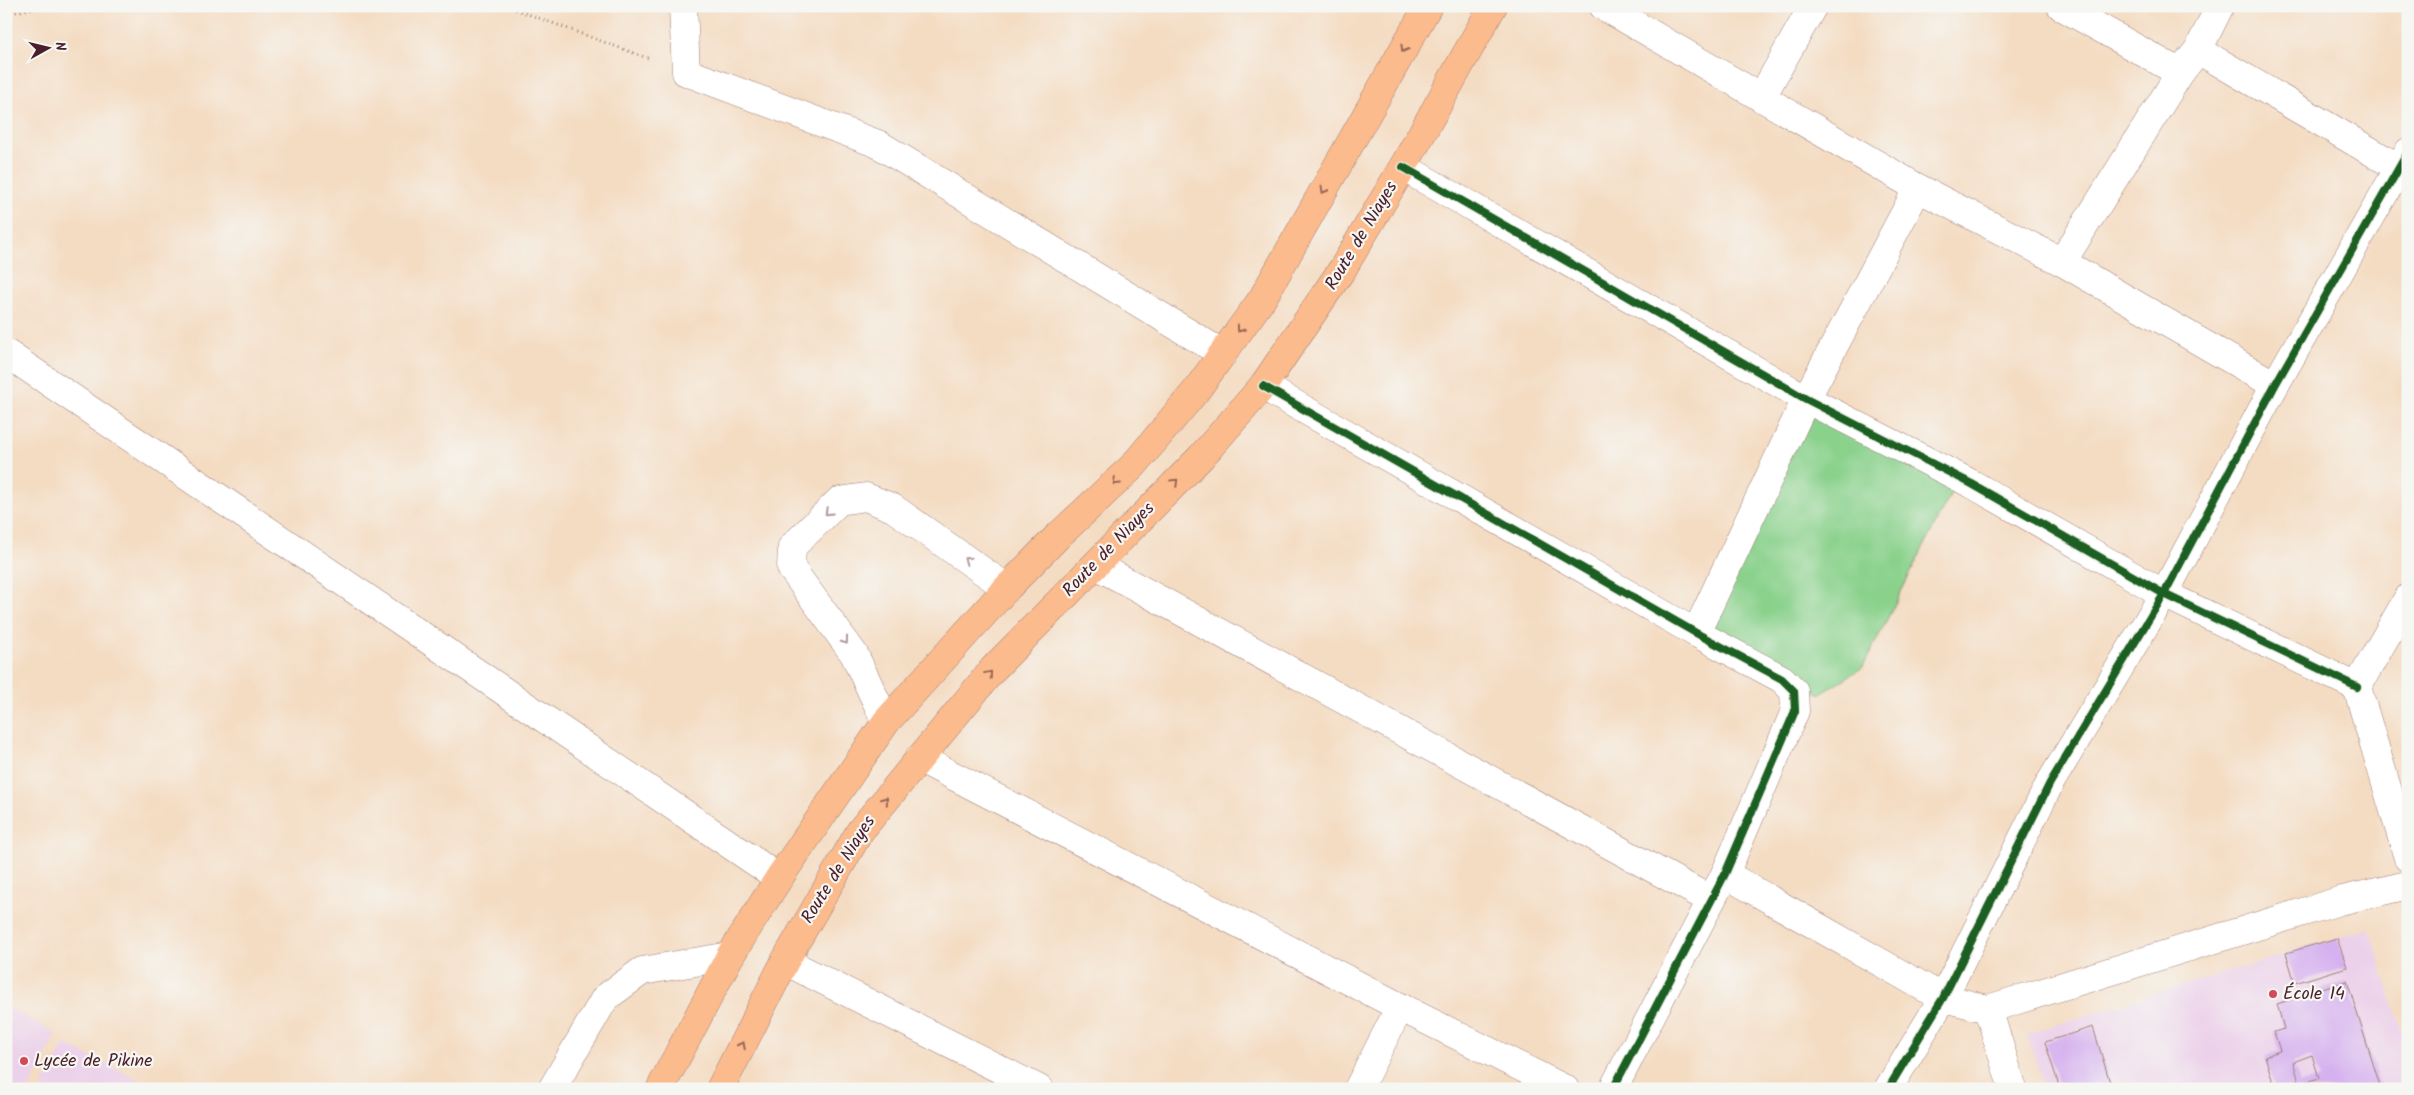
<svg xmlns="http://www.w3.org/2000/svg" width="2414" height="1095" viewBox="0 0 2414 1095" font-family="Kalam,sans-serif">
	<rect width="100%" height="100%" fill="#f6f6f2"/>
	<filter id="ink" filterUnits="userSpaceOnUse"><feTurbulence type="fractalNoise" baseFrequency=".02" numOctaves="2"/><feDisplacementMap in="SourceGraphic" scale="10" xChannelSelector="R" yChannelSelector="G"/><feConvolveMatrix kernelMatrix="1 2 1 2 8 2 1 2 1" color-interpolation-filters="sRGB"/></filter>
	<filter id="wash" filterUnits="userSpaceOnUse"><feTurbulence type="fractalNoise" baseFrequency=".0096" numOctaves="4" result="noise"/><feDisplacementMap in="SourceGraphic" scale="20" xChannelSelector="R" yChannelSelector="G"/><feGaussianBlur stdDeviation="1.12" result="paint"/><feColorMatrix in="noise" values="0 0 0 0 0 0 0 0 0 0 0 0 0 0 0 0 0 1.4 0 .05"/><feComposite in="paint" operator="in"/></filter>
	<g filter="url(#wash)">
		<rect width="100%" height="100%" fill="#f4dcc2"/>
		<g fill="#ecd1ea">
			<polygon points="2369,928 2408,1051 2408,1089 2044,1089 2027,1034"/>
			<polygon points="6,1006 56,1034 29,1089 6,1089"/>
			<polygon points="64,1044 158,1089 41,1089"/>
		</g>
		<polygon fill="#8ad18c" stroke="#6a785c" points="1811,402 1958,479 1863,667 1821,694 1699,630"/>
		<g id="blocks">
			<g fill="#d6b1ef" fill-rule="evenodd">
				<polygon points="2337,938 2347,967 2295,983 2286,953"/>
				<path d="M 2347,981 L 2381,1089 L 2275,1089 L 2265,1056 L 2280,1051 L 2274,1032 L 2284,1029 L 2277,1004 ZM 2312,1055 L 2319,1078 L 2300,1084 L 2293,1062 Z"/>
				<polygon points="2093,1027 2112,1089 2060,1089 2045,1042"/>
			</g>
		</g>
	</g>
	<g filter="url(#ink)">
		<use href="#blocks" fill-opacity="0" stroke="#9f7e76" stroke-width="1"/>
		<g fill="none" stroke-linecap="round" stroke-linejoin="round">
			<defs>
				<g id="minor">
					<polyline points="683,6 686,72 878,144 1223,354"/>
					<polyline points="1603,6 1918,188 2062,262 2275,385"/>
					<polyline points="2061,6 2180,73"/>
					<polyline points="2198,50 2399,168"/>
					<polyline points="1761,98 1813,6"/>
					<polyline points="1403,167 1806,399 1972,484 2164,594 2357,687"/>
					<polyline points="2062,262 2180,73 2198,50 2220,6"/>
					<polyline points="6,353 779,878"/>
					<polyline points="1263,386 1696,633 1782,679 1794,691 1795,711 1725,874 1613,1089"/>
					<polyline points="1096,565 1711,900"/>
					<polyline points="1696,633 1806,399 1918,188"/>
					<polyline points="2357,687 2408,858"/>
					<polyline points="2357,687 2408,598"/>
					<polyline points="886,722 854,654 791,568 792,547 839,501 866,497 893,508 1007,588"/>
					<polyline points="919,758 1400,1007 1565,1089"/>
					<polyline points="1725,874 1943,998 1988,1009 2339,901 2408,885"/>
					<polyline points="785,961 1039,1089"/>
					<polyline points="1988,1009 2013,1089"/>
					<polyline points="552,1089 605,998 642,971 730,956"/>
					<polyline points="1358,1089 1400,1007"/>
					<polyline points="1888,1089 1943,998 2050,783 2164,594 2275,385 2408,152"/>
				</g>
				<g id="major">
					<polyline points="660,1089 730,956 779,878 886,722 1007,588 1057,537 1133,466 1195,392 1262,299 1428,6"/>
					<polyline points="720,1089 785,961 860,831 994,668 1201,457 1263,386 1343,268 1403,167 1493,6"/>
				</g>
			</defs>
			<use href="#minor" stroke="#9f7e76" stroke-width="29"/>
			<use href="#major" stroke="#9f7e76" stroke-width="29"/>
			<g stroke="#9f7e76" stroke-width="3" stroke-dasharray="1 4" stroke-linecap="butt">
				<polyline points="506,6 650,59"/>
				<polyline points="6,14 44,6"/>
			</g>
			<use href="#minor" stroke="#fff" stroke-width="28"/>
			<use href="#major" stroke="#fbbb8d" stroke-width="28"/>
			<defs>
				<g id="cycleway">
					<polyline points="1403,167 1806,399 1972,484 2164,594 2357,687"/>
					<polyline points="1263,386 1696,633 1782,679 1794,691 1795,711 1725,874 1613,1089"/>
					<polyline points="1888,1089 1943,998 2050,783 2164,594 2275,385 2408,152"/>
				</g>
			</defs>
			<use href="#cycleway" stroke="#f6f6f2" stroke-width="11"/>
			<use href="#cycleway" stroke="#1b5e20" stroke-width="8"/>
		</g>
		<defs><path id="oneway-chevron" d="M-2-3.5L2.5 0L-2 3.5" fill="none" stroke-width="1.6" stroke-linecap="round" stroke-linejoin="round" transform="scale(1.25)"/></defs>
		<g stroke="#9a6557">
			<use href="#oneway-chevron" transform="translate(1404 49) rotate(119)"/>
			<use href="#oneway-chevron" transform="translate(1324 190) rotate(120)"/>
			<use href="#oneway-chevron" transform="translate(1240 329) rotate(125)"/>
			<use href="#oneway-chevron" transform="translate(1116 482) rotate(137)"/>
			<use href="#oneway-chevron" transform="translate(1175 482) rotate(-44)"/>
			<use href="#oneway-chevron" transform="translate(989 674) rotate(-50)"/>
			<use href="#oneway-chevron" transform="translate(885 800) rotate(-51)"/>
			<use href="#oneway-chevron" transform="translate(742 1045) rotate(-63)"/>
		</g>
		<g stroke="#ae9aa0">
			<use href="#oneway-chevron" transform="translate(828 512) rotate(136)"/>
			<use href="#oneway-chevron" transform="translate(967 560) rotate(-145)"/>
			<use href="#oneway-chevron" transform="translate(845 641) rotate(54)"/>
		</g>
	</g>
	<g fill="#d1495b" stroke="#f6f6f2" stroke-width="2">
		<circle cx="2273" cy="994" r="5"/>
		<circle cx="24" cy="1061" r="5"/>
	</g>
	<g text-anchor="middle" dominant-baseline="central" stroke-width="4.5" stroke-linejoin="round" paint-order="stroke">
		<g font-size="18" fill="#4a1f2b" stroke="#f6f6f2">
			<text transform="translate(1362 236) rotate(-59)">Route de Niayes</text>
			<text transform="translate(1109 550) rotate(-46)">Route de Niayes</text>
			<text transform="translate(839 870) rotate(-58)">Route de Niayes</text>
		</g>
		<g font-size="18" fill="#4a1f2b" stroke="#f6f6f2" text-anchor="start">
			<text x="2283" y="994">École 14</text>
			<text x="34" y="1061">Lycée de Pikine</text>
		</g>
	</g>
	<rect width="2414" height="1095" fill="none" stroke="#f6f6f2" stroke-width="25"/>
	<g transform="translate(48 48) rotate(82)" stroke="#f6f6f2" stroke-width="4" paint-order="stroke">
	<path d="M0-4L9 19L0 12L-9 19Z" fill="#4a1f2b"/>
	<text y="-8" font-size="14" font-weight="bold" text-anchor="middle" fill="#4a1f2b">N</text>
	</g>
</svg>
